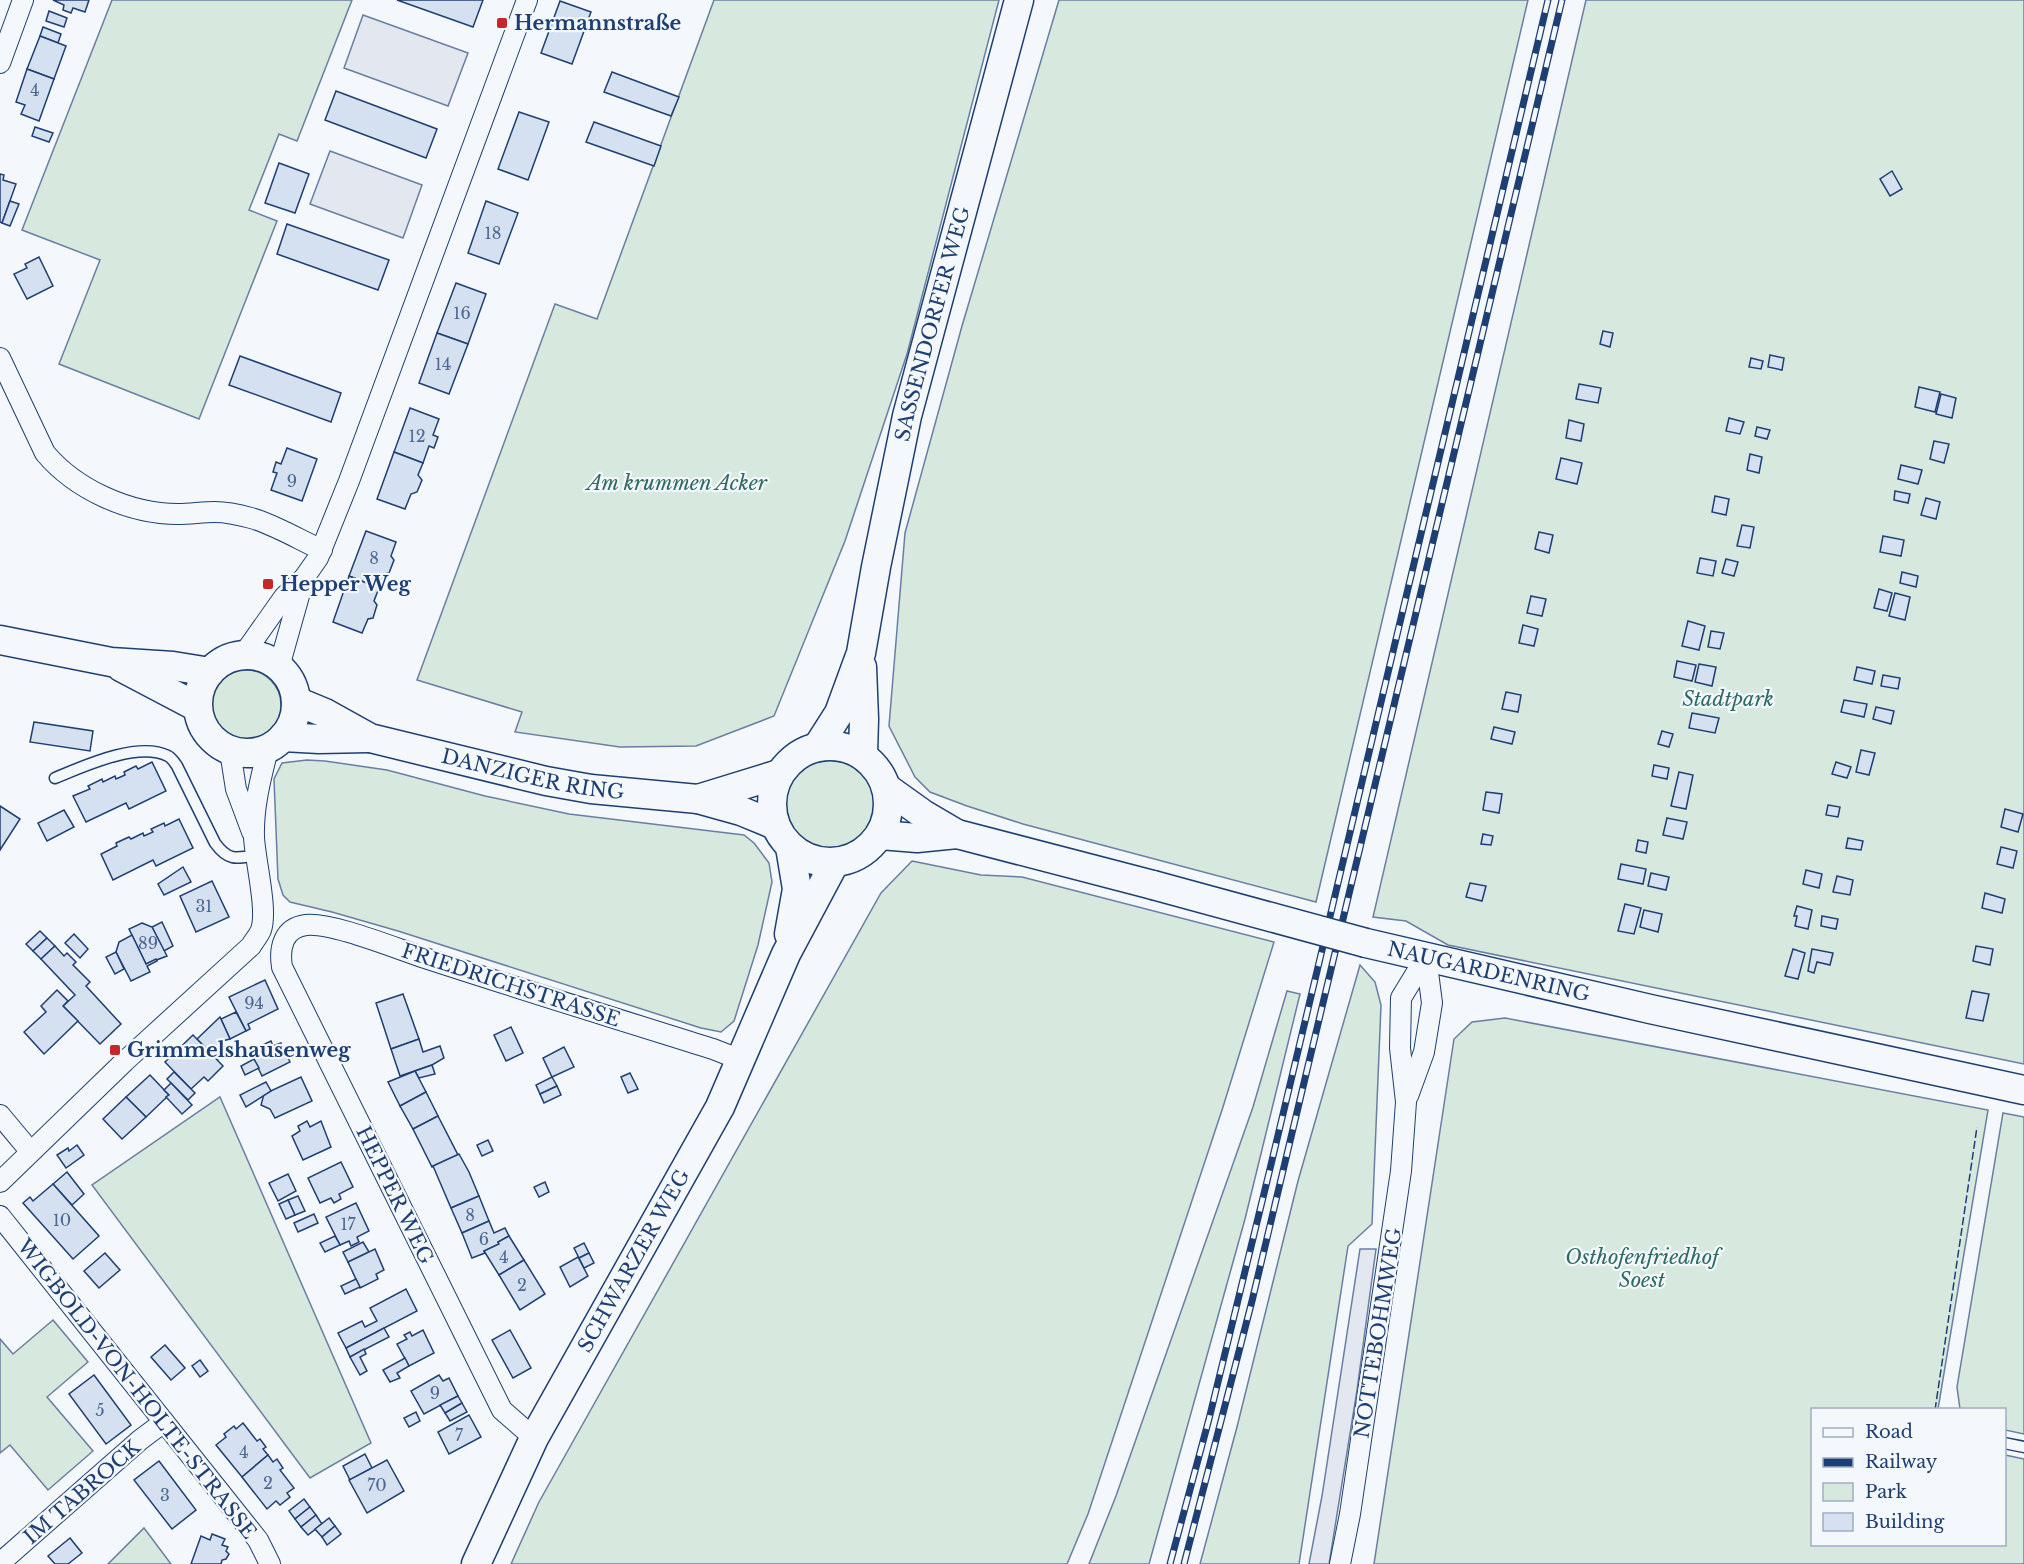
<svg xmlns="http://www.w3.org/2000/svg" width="2024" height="1564" viewBox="0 0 2024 1564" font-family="'Libre Baskerville',serif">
	<rect width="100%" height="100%" fill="#f4f7fb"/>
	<g fill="#d7e8df" stroke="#687fa3" stroke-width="1.5">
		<polygon points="112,0 352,0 297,141 279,134 249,210 277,221 199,419 59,364 100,260 22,230"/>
		<polygon points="714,0 999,0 907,354 845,541 774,716 696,746 620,747 515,732 522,712 417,680 555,304 597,319"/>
		<polygon points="1059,0 1528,0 1316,902 1023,824 967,806 930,792 915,777 889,726 905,533 962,326"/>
		<polygon points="1586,0 2024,0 2024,1064 1448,945 1406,921 1373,917"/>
		<circle cx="246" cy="705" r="35"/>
		<circle cx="831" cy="804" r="48"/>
		<polygon points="307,760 325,761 387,770 485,796 569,814 744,835 754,843 769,863 772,882 758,945 734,1021 721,1032 701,1028 398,931 332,912 290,902 283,895 278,879 274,779 282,763"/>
		<polygon points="912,861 981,875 1022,877 1274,942 1223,1107 1088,1514 1067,1564 511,1564 539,1502 881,893"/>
		<polygon points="1360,965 1375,982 1381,1005 1372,1224 1348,1246 1299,1564 1200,1564 1237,1427 1298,1181"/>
		<polygon points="1287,991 1300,994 1245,1219 1149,1564 1089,1564 1116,1496 1253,1107"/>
		<polygon points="1505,1018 1988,1110 1938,1409 1812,1410 1812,1544 2004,1544 2005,1455 2024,1459 2024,1564 1374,1564 1454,1039 1472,1022"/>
		<polygon points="220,1097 371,1443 310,1478 92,1185"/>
		<polygon points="2003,1113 2024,1117 2024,1434 2005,1430 2004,1410 1960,1409 1957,1387"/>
		<polygon points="53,1320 88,1362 47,1397 93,1451 48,1490 10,1445 0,1453 0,1339 13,1354"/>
		<polygon points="144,1528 171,1564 108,1564"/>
	</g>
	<g fill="#e3e8f0" stroke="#687fa3" stroke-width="1.5">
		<polygon points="363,15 468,53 448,106 344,68"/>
		<polygon points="330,151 422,185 403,238 310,204"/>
		<polygon points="1360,1249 1376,1249 1357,1390 1329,1564 1309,1564 1322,1496"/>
	</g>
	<g fill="#d5e0f0" stroke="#1d3f73" stroke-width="1.5">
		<polygon points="53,0 89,0 85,12 73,8 71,13 63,10 64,5"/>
		<polygon points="397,0 483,0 473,27"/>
		<polygon points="560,1 591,12 572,64 541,53"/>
		<polygon points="49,11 67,18 64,27 46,21"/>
		<polygon points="43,27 61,34 58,43 40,36"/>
		<polygon points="40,36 66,46 54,79 27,69"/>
		<polygon points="27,69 54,79 39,121 21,114 25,105 16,102"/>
		<polygon points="612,72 679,97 671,116 604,92"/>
		<polygon points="336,91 437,129 426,158 325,120"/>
		<polygon points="519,112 549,122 528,180 498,169"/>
		<polygon points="594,122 661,146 654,166 586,142"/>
		<polygon points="35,127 53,133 49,142 32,136"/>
		<polygon points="279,163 309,174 295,213 265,203"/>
		<polygon points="1892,171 1902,189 1890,196 1880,179"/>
		<polygon points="0,174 4,175 3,180 16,184 2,223 0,222"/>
		<polygon points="10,201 19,204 10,226 2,223"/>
		<polygon points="486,201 518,213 499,264 468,253"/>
		<polygon points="287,224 389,260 378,290 277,254"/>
		<polygon points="39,257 53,286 27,299 14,274 27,268 25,264"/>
		<polygon points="456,283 486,294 468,344 437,333"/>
		<polygon points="1603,331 1613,333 1610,347 1600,344"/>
		<polygon points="437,333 468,344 449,394 419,383"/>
		<polygon points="1770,355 1784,358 1782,370 1768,367"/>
		<polygon points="240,356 341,393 331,422 229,385"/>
		<polygon points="1751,358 1763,361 1761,369 1749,367"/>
		<polygon points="1579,384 1601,388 1598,403 1576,399"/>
		<polygon points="1919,387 1940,392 1935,412 1915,407"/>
		<polygon points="1941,394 1956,398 1952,418 1936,414"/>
		<polygon points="410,408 439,419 433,435 438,437 434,448 429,446 423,463 394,452"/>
		<polygon points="1729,418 1744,422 1740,434 1726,431"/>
		<polygon points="1569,420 1584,424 1581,441 1566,438"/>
		<polygon points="1757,427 1770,430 1767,439 1755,436"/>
		<polygon points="1934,441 1949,444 1944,463 1930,459"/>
		<polygon points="287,448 317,459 302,501 271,490 277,473 273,472 276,462 281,464"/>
		<polygon points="394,452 423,463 418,475 422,480 417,492 411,494 405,509 377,499"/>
		<polygon points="1750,454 1762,457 1759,473 1747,470"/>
		<polygon points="1561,458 1582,463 1577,484 1556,479"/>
		<polygon points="1901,465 1922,470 1918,484 1898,479"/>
		<polygon points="1895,491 1910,494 1908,503 1894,500"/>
		<polygon points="1715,496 1729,499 1726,515 1712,512"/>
		<polygon points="1926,498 1940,502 1936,519 1921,515"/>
		<polygon points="1742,525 1754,527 1750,548 1737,546"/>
		<polygon points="366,531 396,542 391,556 394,560 389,573 384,574 379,588 349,576"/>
		<polygon points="1539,532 1553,535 1549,553 1535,549"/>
		<polygon points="1883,536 1904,540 1901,556 1880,552"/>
		<polygon points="1700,558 1716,561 1713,576 1697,573"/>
		<polygon points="1726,559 1738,562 1734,576 1722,573"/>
		<polygon points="1902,572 1918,576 1916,587 1900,583"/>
		<polygon points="349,576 379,588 374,601 377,605 373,618 368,619 362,633 333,622"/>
		<polygon points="1879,589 1892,593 1887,611 1874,608"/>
		<polygon points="1895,593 1910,597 1905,620 1889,616"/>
		<polygon points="1531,596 1546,599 1542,616 1527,613"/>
		<polygon points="1688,621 1705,626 1699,650 1682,646"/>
		<polygon points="1523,625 1538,629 1534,646 1519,643"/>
		<polygon points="1711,631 1724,633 1720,649 1708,647"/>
		<polygon points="1677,661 1696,665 1692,681 1674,677"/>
		<polygon points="1699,664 1716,667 1712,686 1695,682"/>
		<polygon points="1857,667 1875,671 1872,684 1854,680"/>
		<polygon points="1883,675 1900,678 1898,689 1881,686"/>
		<polygon points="1506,692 1521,695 1518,712 1502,709"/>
		<polygon points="1844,700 1867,704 1864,717 1841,712"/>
		<polygon points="1876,707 1894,711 1891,724 1873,719"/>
		<polygon points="1692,713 1719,718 1715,733 1689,728"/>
		<polygon points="34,722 93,731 90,751 30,742"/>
		<polygon points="1494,727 1515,732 1512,744 1491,739"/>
		<polygon points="1662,731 1673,734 1669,747 1658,744"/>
		<polygon points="1861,750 1875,753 1869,775 1856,772"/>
		<polygon points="152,762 166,791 129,809 126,803 86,822 73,796 90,789 88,786 102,779 103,782 115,776 116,779 125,775 124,772 136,766 138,769"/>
		<polygon points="1836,762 1851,767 1847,778 1832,774"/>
		<polygon points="1654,765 1669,768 1667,779 1652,776"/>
		<polygon points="1679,772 1693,775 1686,809 1671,806"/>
		<polygon points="1486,792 1502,794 1499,813 1483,810"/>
		<polygon points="1828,805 1840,807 1838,817 1826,815"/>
		<polygon points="0,806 20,819 0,850"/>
		<polygon points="2005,809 2023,814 2018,832 2001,827"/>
		<polygon points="64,810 74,827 47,841 38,823"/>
		<polygon points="1667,818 1687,822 1683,839 1663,835"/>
		<polygon points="179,819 193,848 156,866 153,860 113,880 101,854 117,846 116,843 129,837 131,839 143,833 144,836 153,832 151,829 164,823 165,826"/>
		<polygon points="1483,834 1493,836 1491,845 1481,844"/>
		<polygon points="1848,838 1863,841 1861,850 1846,848"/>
		<polygon points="1638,840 1648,842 1646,853 1636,851"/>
		<polygon points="2001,847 2017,851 2013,868 1997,864"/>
		<polygon points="1621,864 1646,869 1643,884 1618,879"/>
		<polygon points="183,867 191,882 164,895 158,884"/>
		<polygon points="1806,870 1822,874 1819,888 1803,884"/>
		<polygon points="1651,873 1669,877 1666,890 1648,886"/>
		<polygon points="1837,876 1853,880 1850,895 1833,892"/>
		<polygon points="212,881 229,917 196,932 180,896"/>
		<polygon points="1470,883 1486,886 1482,901 1466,897"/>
		<polygon points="1985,893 2005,899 2002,913 1982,908"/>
		<polygon points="1625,904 1641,908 1634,934 1618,931"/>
		<polygon points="1797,906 1812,910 1808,929 1795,926 1797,916 1794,916"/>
		<polygon points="1644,910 1662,914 1658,932 1640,927"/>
		<polygon points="1822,916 1838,919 1836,929 1821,926"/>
		<polygon points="162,922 173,946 164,951 152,927"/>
		<polygon points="142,923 152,927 167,956 146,964 129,929"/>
		<polygon points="40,931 47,938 33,951 26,944"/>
		<polygon points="74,934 88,949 80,958 65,943"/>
		<polygon points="132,935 146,964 156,959 157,961 147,966 150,972 131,981 116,952 119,942"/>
		<polygon points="47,938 55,946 41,959 33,951"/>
		<polygon points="55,946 64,956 67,953 76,962 73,965 90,982 86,986 121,1024 100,1044 63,1006 75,995 41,959"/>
		<polygon points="1976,946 1993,949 1990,965 1973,961"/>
		<polygon points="1793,949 1805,953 1798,979 1785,976"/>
		<polygon points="1812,949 1833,953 1830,965 1817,962 1814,973 1808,971"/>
		<polygon points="116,952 124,969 115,974 106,957"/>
		<polygon points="265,980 278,1009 248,1024 250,1029 246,1031 229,997"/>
		<polygon points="57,990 68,1001 63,1006 78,1021 44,1054 24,1032 46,1012 41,1006"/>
		<polygon points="1972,991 1989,994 1983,1021 1966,1018"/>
		<polygon points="403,994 419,1039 391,1049 376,1003"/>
		<polygon points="236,1012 246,1031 230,1039 221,1019"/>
		<polygon points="220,1017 230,1039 222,1041 226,1050 217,1060 197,1039"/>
		<polygon points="511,1027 523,1053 506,1061 494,1035"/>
		<polygon points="193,1035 223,1066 208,1081 204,1077 191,1089 165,1062"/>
		<polygon points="419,1039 423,1052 440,1046 444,1058 432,1065 400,1076 391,1049"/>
		<polygon points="271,1041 273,1046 281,1043 290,1062 262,1076 250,1051"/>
		<polygon points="564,1047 574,1067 552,1077 543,1058"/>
		<polygon points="254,1059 259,1068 245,1075 241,1066"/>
		<polygon points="432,1065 435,1074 419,1078 415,1071"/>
		<polygon points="415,1071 426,1092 400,1106 388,1082"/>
		<polygon points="174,1072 195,1093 188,1100 167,1079"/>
		<polygon points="630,1073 638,1089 628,1093 621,1077"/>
		<polygon points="150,1075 169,1095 146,1117 126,1097"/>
		<polygon points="301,1077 312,1101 275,1118 270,1109 261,1105 264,1094"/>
		<polygon points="552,1077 557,1086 540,1094 536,1085"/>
		<polygon points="266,1082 271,1091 246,1107 240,1095"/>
		<polygon points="171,1083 192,1105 182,1114 166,1097 169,1095 164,1090"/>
		<polygon points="557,1086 561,1095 544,1103 540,1094"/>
		<polygon points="426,1092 438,1116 413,1129 400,1106"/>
		<polygon points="126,1097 146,1117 122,1139 103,1119"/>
		<polygon points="438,1116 458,1155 432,1167 413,1129"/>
		<polygon points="307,1121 310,1127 321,1121 331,1147 303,1160 292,1136 300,1131 298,1126"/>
		<polygon points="488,1140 493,1151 482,1156 477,1145"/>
		<polygon points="77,1145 84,1155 66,1168 57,1155 68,1148 69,1151"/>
		<polygon points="459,1154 469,1172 479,1196 451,1208 433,1166"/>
		<polygon points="341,1162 353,1187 339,1194 341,1199 334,1203 331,1198 320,1203 308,1178"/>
		<polygon points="67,1172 84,1194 72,1205 53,1184"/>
		<polygon points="288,1174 296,1191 278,1201 269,1183"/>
		<polygon points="545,1182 549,1192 539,1197 534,1187"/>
		<polygon points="53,1184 99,1236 73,1259 23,1203 30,1197 33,1201"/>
		<polygon points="298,1196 305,1211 295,1215 288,1200"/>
		<polygon points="479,1196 489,1221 462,1233 451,1208"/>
		<polygon points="288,1200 295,1215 286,1219 279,1204"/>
		<polygon points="356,1203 369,1231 357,1237 359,1242 351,1246 349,1241 340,1245 326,1217"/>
		<polygon points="314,1214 318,1223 298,1232 294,1223"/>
		<polygon points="489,1221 494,1233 505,1228 509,1236 498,1242 499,1244 484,1251 485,1253 472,1258 462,1233"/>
		<polygon points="335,1236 340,1245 325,1252 320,1243"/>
		<polygon points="509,1236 524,1260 499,1275 484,1251 499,1244 498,1242"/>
		<polygon points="363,1242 369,1252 348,1262 343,1252"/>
		<polygon points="584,1243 589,1253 579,1258 574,1248"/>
		<polygon points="375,1249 384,1270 376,1274 378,1279 360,1288 348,1262"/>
		<polygon points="105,1253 120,1270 99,1288 84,1271"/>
		<polygon points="589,1253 594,1263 584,1268 579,1258"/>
		<polygon points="578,1257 588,1276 570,1287 560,1267"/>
		<polygon points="524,1260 545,1294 520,1310 499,1275"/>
		<polygon points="356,1279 360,1287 345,1294 341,1286"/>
		<polygon points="406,1289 417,1311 346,1348 338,1333 362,1321 365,1327 377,1321 370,1308"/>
		<polygon points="384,1328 389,1337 350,1357 346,1348"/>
		<polygon points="423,1330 434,1353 409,1366 397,1344 407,1339 404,1335 410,1332 412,1336"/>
		<polygon points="510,1330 531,1368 513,1378 492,1340"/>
		<polygon points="165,1345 185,1368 171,1380 151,1357"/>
		<polygon points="364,1349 366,1354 360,1357 367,1371 360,1375 350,1357"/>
		<polygon points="405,1358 409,1366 397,1373 400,1378 390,1382 383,1370"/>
		<polygon points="200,1360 208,1371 200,1377 192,1366"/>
		<polygon points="94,1375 131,1425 106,1444 69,1394"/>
		<polygon points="439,1375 443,1381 449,1378 458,1396 424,1414 411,1391"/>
		<polygon points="458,1396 462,1403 445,1413 440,1405"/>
		<polygon points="462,1403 467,1412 450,1421 445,1413"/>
		<polygon points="416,1412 420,1421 409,1427 404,1418"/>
		<polygon points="469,1415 481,1437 449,1454 438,1432"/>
		<polygon points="243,1423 257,1441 260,1439 266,1447 263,1449 268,1455 242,1477 216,1445 226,1437 224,1434 234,1426 236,1429"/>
		<polygon points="365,1454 372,1468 350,1480 343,1466"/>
		<polygon points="268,1455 273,1462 277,1459 283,1468 280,1470 294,1488 287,1493 290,1497 280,1505 276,1501 267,1509 242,1477"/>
		<polygon points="387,1460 404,1491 367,1513 349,1480"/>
		<polygon points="159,1461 196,1510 172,1529 134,1480"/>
		<polygon points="304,1499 310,1507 295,1519 289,1511"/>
		<polygon points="310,1507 316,1515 301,1527 295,1519"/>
		<polygon points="316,1515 322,1524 308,1535 301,1527"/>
		<polygon points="329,1518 335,1526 322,1537 315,1529"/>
		<polygon points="335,1526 341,1534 327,1545 322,1537"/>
		<polygon points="212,1534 225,1539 222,1545 228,1547 226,1551 229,1554 226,1559 222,1560 221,1564 191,1564 201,1536 210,1540"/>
		<polygon points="70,1538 82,1553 68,1564 55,1564 48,1556"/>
	</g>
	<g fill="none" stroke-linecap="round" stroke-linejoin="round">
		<defs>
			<g id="lane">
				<path d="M 55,778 C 84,766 138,741 168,756 C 172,758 175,763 177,766 L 215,843 C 228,861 236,859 256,855"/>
				<polyline points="2004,1443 2024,1447"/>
			</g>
			<g id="street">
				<polyline points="0,63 23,0"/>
				<path d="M 0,358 L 45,453 C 76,490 130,514 178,514 C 190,514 203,512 215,512 C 226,512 240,515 251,518 C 271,523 302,541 322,550"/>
				<polyline points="243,655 284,597 304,578 318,558 349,481 527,0"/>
				<polyline points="279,667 304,578"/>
				<polyline points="230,751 236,789 252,832"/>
				<polyline points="1408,1096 1424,1052 1432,1003 1426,957"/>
				<polyline points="0,1115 30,1151"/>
				<path d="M 0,1182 L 125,1061 L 251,946 C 254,941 259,935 261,930 C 268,910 255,860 254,837 C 253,807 261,777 268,749"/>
				<polyline points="0,1216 258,1540 270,1564"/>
				<path d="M 534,1438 L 502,1410 L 282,967 C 279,948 283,928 306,925 C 332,922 397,949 425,958 C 520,989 617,1019 713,1049 L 741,1060"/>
				<polyline points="0,1563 140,1440 164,1422"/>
				<polyline points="1340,1564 1350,1514 1401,1171 1406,1102 1400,1048 1401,998 1426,957"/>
			</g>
			<g id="secondary">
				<polyline points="0,640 111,662 173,666 210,672"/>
				<circle cx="247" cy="704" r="49"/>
				<polyline points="121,667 197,707"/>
				<polyline points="862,667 864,719 863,754"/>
				<path id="s1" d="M 296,701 L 325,713 L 370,738 L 546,781 L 591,789 L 698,799 L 741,811 L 775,825"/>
				<polyline points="283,737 319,739 368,738"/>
				<circle cx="830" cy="804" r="58"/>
				<path id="s2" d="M 818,746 L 839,713 L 861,653 L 876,567 L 907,416 L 1019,0"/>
				<polyline points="888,789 923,814 957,834 1153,885"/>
				<polyline points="698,799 779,774"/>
				<polyline points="880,835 917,838 957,834"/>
				<polyline points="789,934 797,889 790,847"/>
				<path id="s3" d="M 1366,943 L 1650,1009 L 2024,1090"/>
				<path id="s4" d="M 476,1564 L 534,1438 L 720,1107 L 786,954 L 835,862"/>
			</g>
		</defs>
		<use href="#lane" stroke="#1d3f73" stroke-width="13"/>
		<use href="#street" stroke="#1d3f73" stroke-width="22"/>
		<use href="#secondary" stroke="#1d3f73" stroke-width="31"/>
		<use href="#lane" stroke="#f4f7fb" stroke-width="10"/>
		<use href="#street" stroke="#f4f7fb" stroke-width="20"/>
		<use href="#secondary" stroke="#f4f7fb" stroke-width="28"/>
		<defs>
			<g id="rail">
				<polyline points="1170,1564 1209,1419 1269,1173 1548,0"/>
				<polyline points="1184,1564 1252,1301 1562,0"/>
			</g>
		</defs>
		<use href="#rail" stroke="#1d3f73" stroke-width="7"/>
		<use href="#rail" stroke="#f4f7fb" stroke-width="4.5" stroke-dasharray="14" stroke-linecap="butt"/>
		<defs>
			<polyline id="secondary-bridge" points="1153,885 1366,943"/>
		</defs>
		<use href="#secondary-bridge" stroke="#1d3f73" stroke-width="31" stroke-linecap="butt"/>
		<use href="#secondary-bridge" stroke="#f4f7fb" stroke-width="28"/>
		<polyline stroke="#1d3f73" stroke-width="1.5" stroke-dasharray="8 3" stroke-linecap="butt" points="1935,1410 1977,1127"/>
	</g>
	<g fill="#c62828" stroke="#f4f7fb" stroke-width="2">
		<rect x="496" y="17" width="12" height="12" rx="3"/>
		<rect x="262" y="578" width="12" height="12" rx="3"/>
		<rect x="109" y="1044" width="12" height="12" rx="3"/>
	</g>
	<g text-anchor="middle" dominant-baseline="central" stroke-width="4.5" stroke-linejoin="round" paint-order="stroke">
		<g font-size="16" fill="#4b6792">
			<text x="35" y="90">4</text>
			<text x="493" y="233">18</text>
			<text x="462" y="313">16</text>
			<text x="443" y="364">14</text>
			<text x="417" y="436">12</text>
			<text x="292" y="481">9</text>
			<text x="374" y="558">8</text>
			<text x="204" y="906">31</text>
			<text x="148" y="943">89</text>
			<text x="254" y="1003">94</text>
			<text x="470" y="1215">8</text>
			<text x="62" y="1220">10</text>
			<text x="348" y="1224">17</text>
			<text x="484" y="1239">6</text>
			<text x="504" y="1257">4</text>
			<text x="522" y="1285">2</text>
			<text x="435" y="1393">9</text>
			<text x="100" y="1410">5</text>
			<text x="459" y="1435">7</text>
			<text x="244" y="1452">4</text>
			<text x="268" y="1483">2</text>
			<text x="377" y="1485">70</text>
			<text x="165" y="1495">3</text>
		</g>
		<g font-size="20" font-weight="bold" fill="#1d3f73" stroke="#f4f7fb" text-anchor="start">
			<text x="514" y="23">Hermannstraße</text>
			<text x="280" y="584">Hepper Weg</text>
			<text x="127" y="1050">Grimmelshausenweg</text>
		</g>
		<g font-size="20" fill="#1d3f73" stroke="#f4f7fb">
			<text stroke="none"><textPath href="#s2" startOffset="440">SASSENDORFER WEG</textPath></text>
			<text stroke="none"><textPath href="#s1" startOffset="250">DANZIGER RING</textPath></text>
			<text stroke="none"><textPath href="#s3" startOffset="126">NAUGARDENRING</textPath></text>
			<text transform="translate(511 985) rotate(18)">FRIEDRICHSTRASSE</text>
			<text transform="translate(395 1195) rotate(64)">HEPPER WEG</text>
			<text stroke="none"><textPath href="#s4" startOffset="342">SCHWARZER WEG</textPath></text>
			<text transform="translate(1378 1333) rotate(-81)">NOTTEBOHMWEG</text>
			<text transform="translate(137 1389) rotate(52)">WIGBOLD-VON-HOLTE-STRASSE</text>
			<text transform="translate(82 1492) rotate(-41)">IM TABROCK</text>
		</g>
		<g font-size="20" font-style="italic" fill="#2c6c60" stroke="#f4f7fb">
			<text x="677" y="483">Am krummen Acker</text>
			<text x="1728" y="699">Stadtpark</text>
			<text x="1642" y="1257">Osthofenfriedhof<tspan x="1642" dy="23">Soest</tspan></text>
		</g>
	</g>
	<rect x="1811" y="1408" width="195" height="138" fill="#f4f7fb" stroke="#9eadc5" stroke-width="1.5"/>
	<rect x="1823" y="1428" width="30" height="9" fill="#f4f7fb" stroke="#9eadc5" stroke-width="1.5"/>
	<text x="1865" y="1438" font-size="18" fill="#1d3f73">Road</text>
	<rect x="1823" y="1458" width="30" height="9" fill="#1d3f73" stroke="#9eadc5" stroke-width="1.5"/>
	<text x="1865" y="1468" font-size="18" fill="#1d3f73">Railway</text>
	<rect x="1823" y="1483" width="30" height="18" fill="#d7e8df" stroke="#9eadc5" stroke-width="1.5"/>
	<text x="1865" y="1498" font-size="18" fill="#1d3f73">Park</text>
	<rect x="1823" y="1513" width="30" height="18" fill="#d5e0f0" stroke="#9eadc5" stroke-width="1.5"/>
	<text x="1865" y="1528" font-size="18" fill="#1d3f73">Building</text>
</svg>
